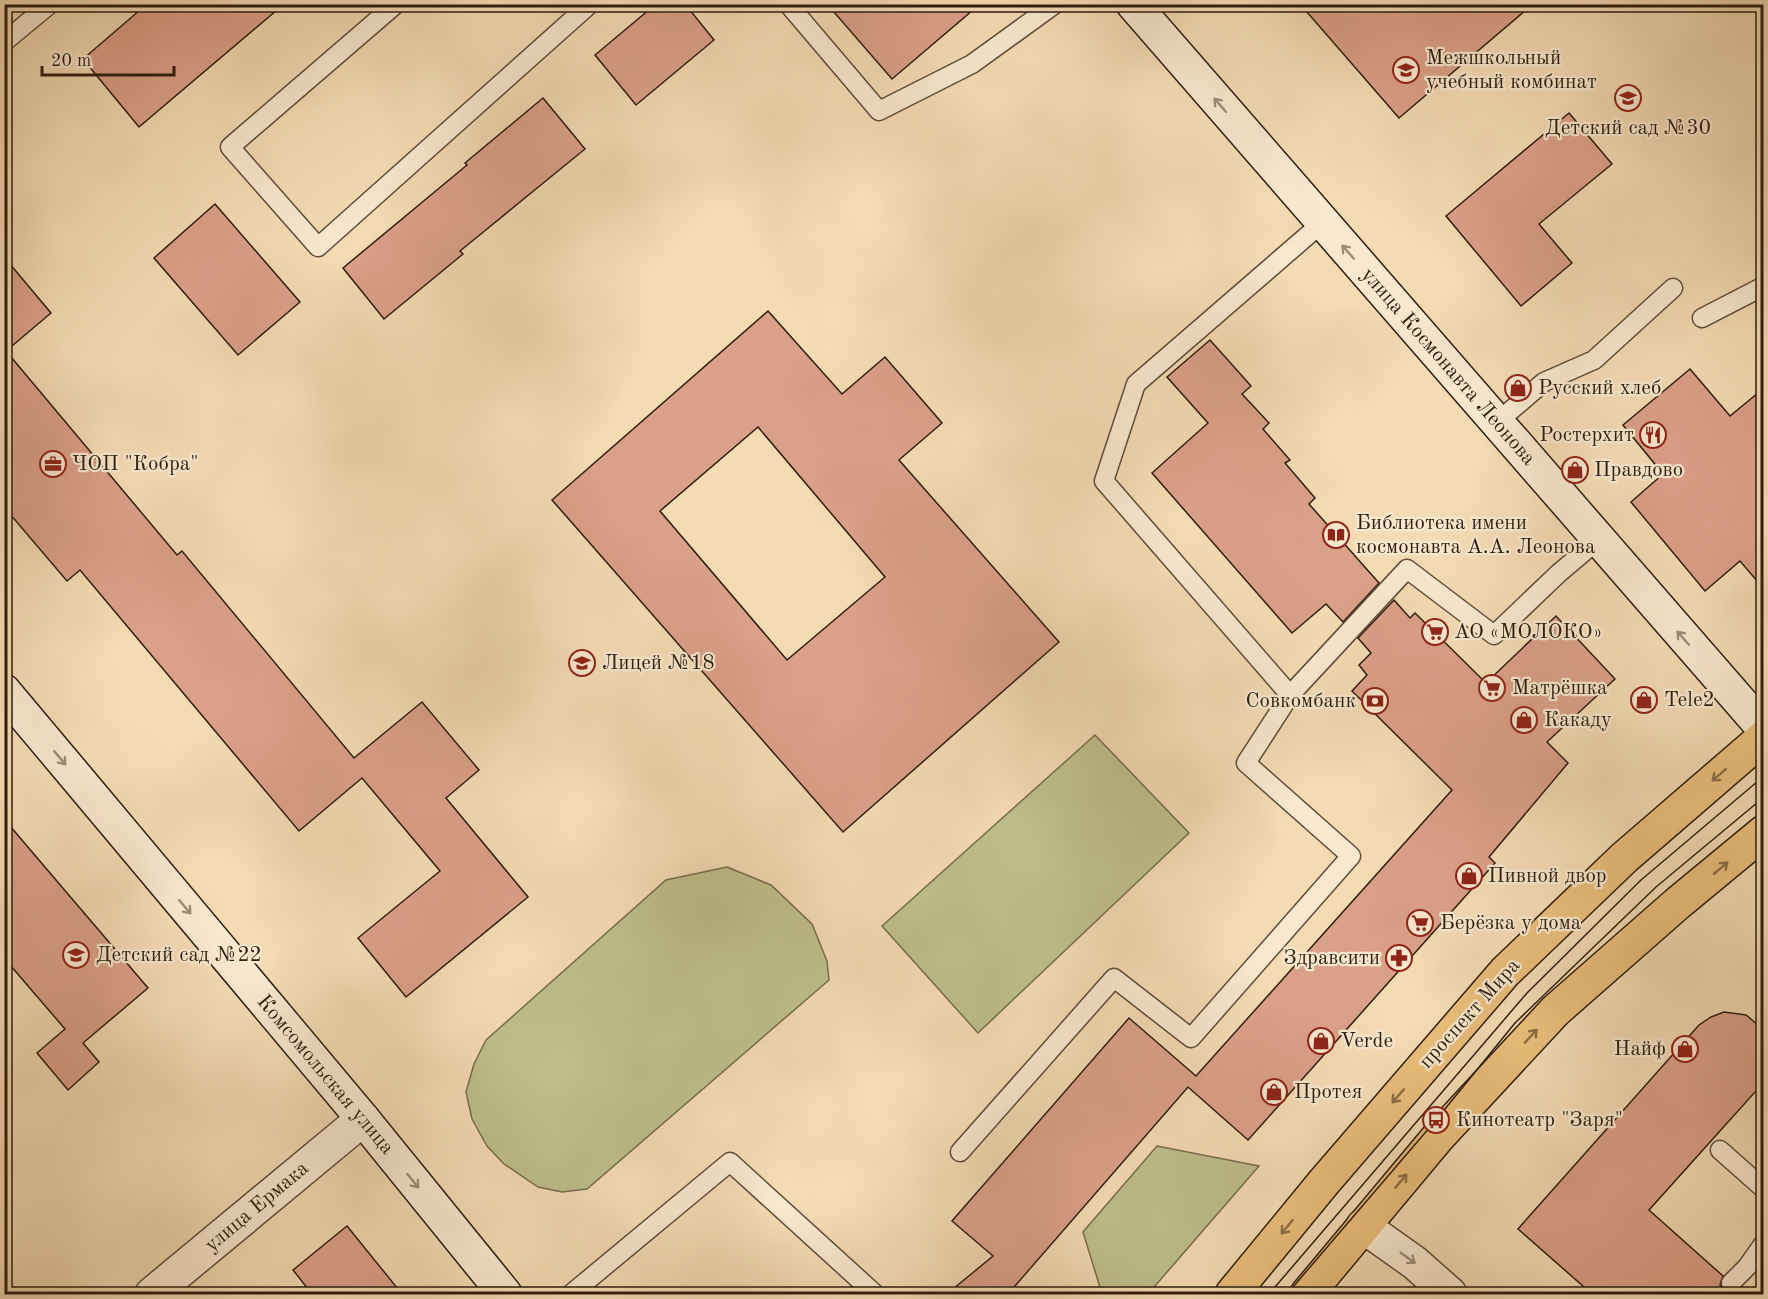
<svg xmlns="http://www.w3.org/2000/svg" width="1768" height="1299" viewBox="0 0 1768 1299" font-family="'Old Standard TT',serif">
	<rect width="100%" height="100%" fill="#f4dbb4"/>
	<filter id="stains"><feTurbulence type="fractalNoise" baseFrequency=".00333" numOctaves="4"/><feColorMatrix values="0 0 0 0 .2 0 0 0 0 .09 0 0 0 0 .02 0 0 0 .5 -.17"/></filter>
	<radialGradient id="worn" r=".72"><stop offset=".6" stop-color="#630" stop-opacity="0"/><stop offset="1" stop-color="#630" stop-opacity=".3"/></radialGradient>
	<g fill="#bebf8b" stroke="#766e4c" stroke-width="1.5">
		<polygon points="1095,735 1189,833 978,1033 882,926"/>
		<polygon points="727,867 771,885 812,924 827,961 829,980 587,1189 562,1192 538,1187 504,1164 487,1146 472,1119 466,1092 474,1064 486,1040 666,880"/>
		<polygon points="1157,1146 1259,1166 1148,1294 1102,1294 1083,1232"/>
	</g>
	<g fill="#dba088" stroke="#2d1d0e" stroke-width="1.5" fill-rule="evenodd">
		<polygon points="147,4 284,4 139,127 83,59"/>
		<polygon points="656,4 685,4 714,40 636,105 595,55"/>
		<polygon points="827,4 980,4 892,79"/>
		<polygon points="1300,4 1533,4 1399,118"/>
		<polygon points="543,98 585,149 460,251 463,254 384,319 343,268 467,165 465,163"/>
		<polygon points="1569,113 1612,164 1539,224 1572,263 1521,306 1446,216"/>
		<polygon points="215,204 300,302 238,355 154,258"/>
		<polygon points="4,257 51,313 6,351 177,555 182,551 354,758 422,702 479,770 446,798 528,897 406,997 358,938 440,871 362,778 299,831 80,570 67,581 4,507"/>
		<path d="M 768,311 L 842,394 L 885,357 L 942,423 L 899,460 L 1059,642 L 843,832 L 552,500 ZM 758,427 L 885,577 L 787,660 L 660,511 Z"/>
		<polygon points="1210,340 1251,386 1242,394 1269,423 1263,429 1290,460 1285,463 1315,498 1309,504 1379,583 1343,622 1326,604 1292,633 1152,473 1208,423 1167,377"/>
		<polygon points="1690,369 1730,416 1764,388 1764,589 1740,561 1705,591 1631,502 1663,474 1623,425"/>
		<polygon points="1394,600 1410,618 1415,613 1486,683 1556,616 1615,679 1547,742 1568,763 1489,857 1495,863 1248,1140 1188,1087 1008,1294 947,1294 993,1256 952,1221 1129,1018 1196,1076 1452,790 1352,691 1367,675 1359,665 1371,653 1358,638"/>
		<polygon points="4,819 148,988 83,1043 99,1062 68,1090 37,1053 65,1029 4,958"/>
		<polygon points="1724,1012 1746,1015 1764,1030 1764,1082 1649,1210 1723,1276 1720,1285 1724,1291 1733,1294 1740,1290 1744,1294 1592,1294 1518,1229 1699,1025 1711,1017"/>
		<polygon points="347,1226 402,1294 312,1294 293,1270"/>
	</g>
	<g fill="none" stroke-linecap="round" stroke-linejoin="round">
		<defs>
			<g id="lane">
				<polyline points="396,4 230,147 318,247 590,4"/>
				<polyline points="788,4 879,111 972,64 1055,4"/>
				<polyline points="4,42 50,4"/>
				<polyline points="1702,318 1764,286"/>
				<polyline points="1496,423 1544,382 1594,360 1673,288"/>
				<polyline points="1290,695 1407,569 1494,635 1559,573 1598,540"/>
				<polyline points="1720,1150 1764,1189"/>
				<polyline points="960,1152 1114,978 1191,1038 1351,856 1246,763 1290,695 1104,481 1136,384 1322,223"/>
				<polyline points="1731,1283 1747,1267 1764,1243"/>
				<polyline points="571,1294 730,1162 875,1294"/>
			</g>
			<g id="street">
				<polyline points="1363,1226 1415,1263 1450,1294"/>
				<polyline points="152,1294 363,1119"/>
			</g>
			<g id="secondary">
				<polyline points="1133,4 1764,729"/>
				<polyline points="4,691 363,1119 505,1294"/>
			</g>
			<g id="primary">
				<polyline points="1232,1294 1324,1182 1505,972 1625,857 1764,737"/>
				<polyline points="1307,1294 1439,1136 1555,1011 1678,903 1764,832"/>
			</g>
		</defs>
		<use href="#lane" stroke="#5f4c38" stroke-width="21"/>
		<use href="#street" stroke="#5f4c38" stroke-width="36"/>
		<use href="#secondary" stroke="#2d1d0e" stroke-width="36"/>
		<use href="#primary" stroke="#2d1d0e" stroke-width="36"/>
		<use href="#lane" stroke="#f8e8ce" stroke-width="18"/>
		<use href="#street" stroke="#f8e8ce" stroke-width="33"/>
		<use href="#secondary" stroke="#f8e8ce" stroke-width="33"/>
		<use href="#primary" stroke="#eabe7a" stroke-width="33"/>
		<g stroke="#2d1d0e" stroke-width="1.5">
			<polyline points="1269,1294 1527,993 1641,880 1764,776"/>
			<polyline points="1287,1294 1436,1120 1515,1023 1656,887 1764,797"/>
		</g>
	</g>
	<defs><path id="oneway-shaft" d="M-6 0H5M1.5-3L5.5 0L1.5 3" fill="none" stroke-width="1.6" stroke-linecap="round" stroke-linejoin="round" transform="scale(1.5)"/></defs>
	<g stroke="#9d8d78">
		<use href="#oneway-shaft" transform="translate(1220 105) rotate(-131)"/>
		<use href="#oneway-shaft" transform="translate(1348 252) rotate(-131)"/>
		<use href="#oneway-shaft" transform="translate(1683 638) rotate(-131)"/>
		<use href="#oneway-shaft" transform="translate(60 758) rotate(50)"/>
		<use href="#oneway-shaft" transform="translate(185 907) rotate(50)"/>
		<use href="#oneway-shaft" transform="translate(413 1181) rotate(51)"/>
		<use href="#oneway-shaft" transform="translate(1408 1258) rotate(36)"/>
	</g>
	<g stroke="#8c6e44">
		<use href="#oneway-shaft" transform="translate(1719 775) rotate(139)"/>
		<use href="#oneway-shaft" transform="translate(1721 868) rotate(-40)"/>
		<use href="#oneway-shaft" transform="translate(1531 1036) rotate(-47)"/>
		<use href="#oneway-shaft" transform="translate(1398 1096) rotate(131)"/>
		<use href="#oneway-shaft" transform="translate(1401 1181) rotate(-50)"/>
		<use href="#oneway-shaft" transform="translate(1287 1227) rotate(129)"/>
	</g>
	<defs>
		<symbol id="university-ring" viewBox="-11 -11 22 22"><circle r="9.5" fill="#f8e8ce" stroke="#8f2418" stroke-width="1.5"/><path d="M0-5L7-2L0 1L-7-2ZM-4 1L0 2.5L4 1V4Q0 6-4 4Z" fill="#8f2418"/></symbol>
		<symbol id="school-ring" viewBox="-11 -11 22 22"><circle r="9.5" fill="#f8e8ce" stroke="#8f2418" stroke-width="1.5"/><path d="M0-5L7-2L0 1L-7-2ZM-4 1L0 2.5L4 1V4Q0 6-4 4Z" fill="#8f2418"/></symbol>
		<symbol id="shop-ring" viewBox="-11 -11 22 22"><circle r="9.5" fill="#f8e8ce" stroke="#8f2418" stroke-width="1.5"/><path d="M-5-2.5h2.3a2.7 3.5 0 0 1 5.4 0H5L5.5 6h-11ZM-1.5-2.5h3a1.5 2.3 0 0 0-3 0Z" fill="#8f2418"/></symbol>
		<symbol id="restaurant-ring" viewBox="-11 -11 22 22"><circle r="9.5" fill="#f8e8ce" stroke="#8f2418" stroke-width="1.5"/><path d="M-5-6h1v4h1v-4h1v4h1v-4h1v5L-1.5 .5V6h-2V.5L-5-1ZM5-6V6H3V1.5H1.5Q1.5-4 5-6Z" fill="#8f2418"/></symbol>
		<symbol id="office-ring" viewBox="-11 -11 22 22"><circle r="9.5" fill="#f8e8ce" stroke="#8f2418" stroke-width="1.5"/><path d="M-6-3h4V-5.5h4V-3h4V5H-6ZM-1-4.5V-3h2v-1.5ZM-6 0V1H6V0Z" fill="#8f2418"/></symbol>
		<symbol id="library-ring" viewBox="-11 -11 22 22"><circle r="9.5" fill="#f8e8ce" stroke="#8f2418" stroke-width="1.5"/><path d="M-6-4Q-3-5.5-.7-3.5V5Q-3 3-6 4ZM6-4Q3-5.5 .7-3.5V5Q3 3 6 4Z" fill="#8f2418"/></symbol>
		<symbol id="supermarket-ring" viewBox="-11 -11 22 22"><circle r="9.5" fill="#f8e8ce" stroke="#8f2418" stroke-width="1.5"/><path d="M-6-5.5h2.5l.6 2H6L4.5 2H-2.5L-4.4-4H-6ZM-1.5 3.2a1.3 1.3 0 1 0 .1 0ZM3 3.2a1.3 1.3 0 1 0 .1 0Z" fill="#8f2418"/></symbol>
		<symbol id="bank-ring" viewBox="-11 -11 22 22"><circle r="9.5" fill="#f8e8ce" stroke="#8f2418" stroke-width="1.5"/><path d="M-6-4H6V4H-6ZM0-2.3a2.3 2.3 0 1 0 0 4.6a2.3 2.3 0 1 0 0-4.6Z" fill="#8f2418"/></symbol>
		<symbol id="pharmacy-ring" viewBox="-11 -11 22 22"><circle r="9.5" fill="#f8e8ce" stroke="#8f2418" stroke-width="1.5"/><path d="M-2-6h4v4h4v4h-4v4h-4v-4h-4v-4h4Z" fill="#8f2418"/></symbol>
		<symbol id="bus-ring" viewBox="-11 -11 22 22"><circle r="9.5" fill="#f8e8ce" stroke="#8f2418" stroke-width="1.5"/><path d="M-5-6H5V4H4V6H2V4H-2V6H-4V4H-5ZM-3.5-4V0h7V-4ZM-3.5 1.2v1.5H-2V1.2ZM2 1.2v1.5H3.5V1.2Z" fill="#8f2418"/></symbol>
	</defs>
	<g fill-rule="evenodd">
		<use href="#university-ring" x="1391" y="55" width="30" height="30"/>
		<use href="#school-ring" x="1613" y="83" width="30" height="30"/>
		<use href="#shop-ring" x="1503" y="373" width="30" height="30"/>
		<use href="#restaurant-ring" x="1638" y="420" width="30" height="30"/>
		<use href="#office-ring" x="38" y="449" width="30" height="30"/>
		<use href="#shop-ring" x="1560" y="455" width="30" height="30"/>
		<use href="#library-ring" x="1321" y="520" width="30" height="30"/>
		<use href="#supermarket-ring" x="1420" y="617" width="30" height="30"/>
		<use href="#school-ring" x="567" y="648" width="30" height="30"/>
		<use href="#supermarket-ring" x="1477" y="673" width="30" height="30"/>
		<use href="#shop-ring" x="1629" y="685" width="30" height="30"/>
		<use href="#bank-ring" x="1360" y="686" width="30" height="30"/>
		<use href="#shop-ring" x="1509" y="705" width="30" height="30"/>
		<use href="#shop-ring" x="1454" y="861" width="30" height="30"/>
		<use href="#supermarket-ring" x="1405" y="908" width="30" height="30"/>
		<use href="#school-ring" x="61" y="940" width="30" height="30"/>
		<use href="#pharmacy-ring" x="1384" y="943" width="30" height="30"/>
		<use href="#shop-ring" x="1306" y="1026" width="30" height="30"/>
		<use href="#shop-ring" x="1670" y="1034" width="30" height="30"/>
		<use href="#shop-ring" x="1259" y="1077" width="30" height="30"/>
		<use href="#bus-ring" x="1421" y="1105" width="30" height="30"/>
	</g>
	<g text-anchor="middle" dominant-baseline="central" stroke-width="4.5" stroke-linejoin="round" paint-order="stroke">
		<g font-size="21" fill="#2d1d0e" stroke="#f8e8ce" text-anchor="start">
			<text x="1426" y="58">Межшкольный<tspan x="1426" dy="24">учебный комбинат</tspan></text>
			<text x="1628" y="128" text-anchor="middle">Детский сад №30</text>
			<text x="1538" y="388">Русский хлеб</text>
			<text x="1634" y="435" text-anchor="end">Ростерхит</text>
			<text x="72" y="464">ЧОП "Кобра"</text>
			<text x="1594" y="470">Правдово</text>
			<text x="1356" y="523">Библиотека имени<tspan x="1356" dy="24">космонавта А.А. Леонова</tspan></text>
			<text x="1454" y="632">АО «МОЛОКО»</text>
			<text x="602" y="663">Лицей №18</text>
			<text x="1512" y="688">Матрёшка</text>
			<text x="1664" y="700">Tele2</text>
			<text x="1356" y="701" text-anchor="end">Совкомбанк</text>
			<text x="1544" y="720">Какаду</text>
			<text x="1488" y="876">Пивной двор</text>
			<text x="1440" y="923">Берёзка у дома</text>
			<text x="96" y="955">Детский сад №22</text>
			<text x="1380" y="958" text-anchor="end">Здравсити</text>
			<text x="1340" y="1041">Verde</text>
			<text x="1666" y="1049" text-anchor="end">Найф</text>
			<text x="1294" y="1092">Протея</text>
			<text x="1456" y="1120">Кинотеатр "Заря"</text>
		</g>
		<g font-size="21" fill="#2d1d0e" stroke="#f8e8ce">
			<text transform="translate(1448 367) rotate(49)">улица Космонавта Леонова</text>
			<text transform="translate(1470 1014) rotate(-48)">проспект Мира</text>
			<text transform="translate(325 1075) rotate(50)">Комсомольская улица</text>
			<text transform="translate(257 1207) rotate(-40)">улица Ермака</text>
		</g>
	</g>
	<rect width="1768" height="1299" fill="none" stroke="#f4dbb4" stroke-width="24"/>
	<rect x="6" y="6" width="1756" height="1287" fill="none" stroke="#2d1d0e" stroke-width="3"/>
	<rect x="12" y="12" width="1744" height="1275" fill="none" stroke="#2d1d0e" stroke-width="1.5"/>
	<path d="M42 66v9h132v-9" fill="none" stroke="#2d1d0e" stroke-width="3"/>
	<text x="51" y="66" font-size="18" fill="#2d1d0e" stroke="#f8e8ce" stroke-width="4.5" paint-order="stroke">20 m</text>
	<rect width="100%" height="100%" filter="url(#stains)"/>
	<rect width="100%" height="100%" fill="url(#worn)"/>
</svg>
